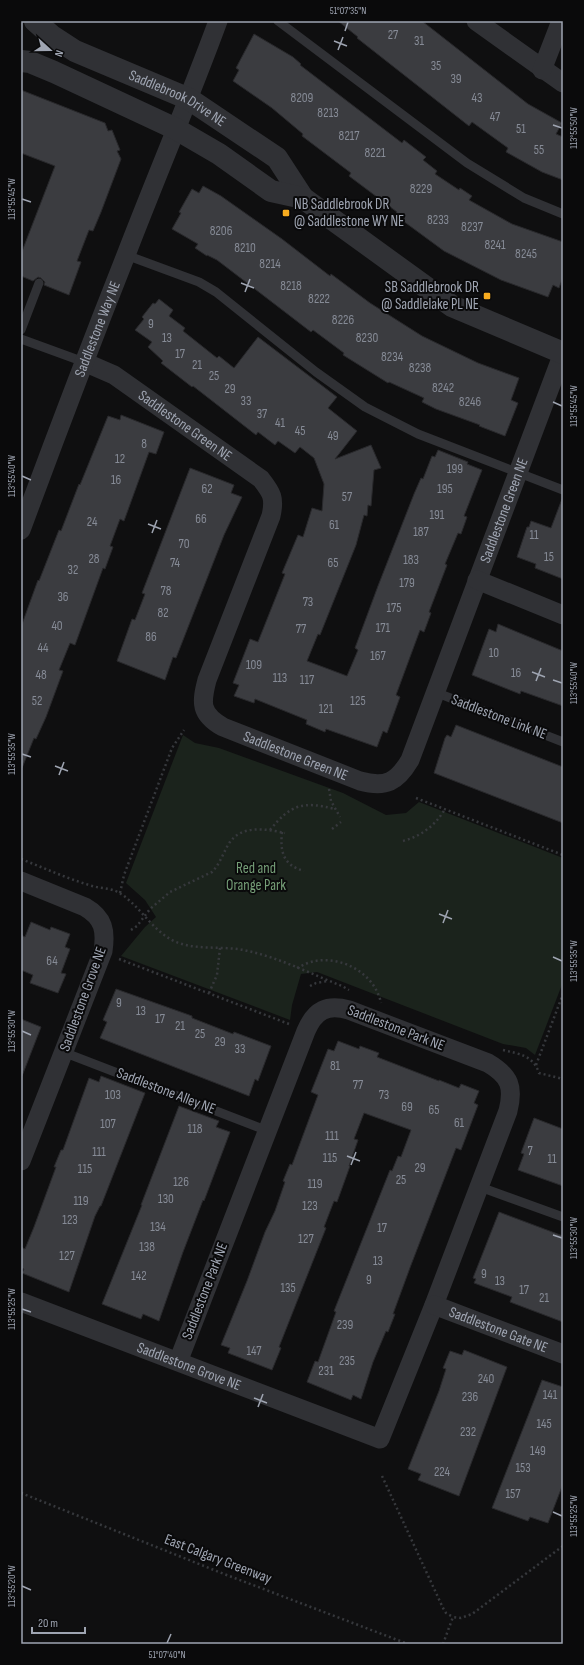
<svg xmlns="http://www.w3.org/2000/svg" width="584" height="1665" viewBox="0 0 584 1665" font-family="'Sofia Sans Condensed',sans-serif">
	<rect width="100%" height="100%" fill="#0f0f10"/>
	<polygon fill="#1b231c" points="183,735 195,743 219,748 343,793 386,815 406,813 419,802 563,858 563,982 535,1055 526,1048 503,1044 317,972 301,974 292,1005 290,1020 121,956 145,927 156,917 145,900 126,883"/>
	<g fill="#3b3c40" stroke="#29292c">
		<polygon points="338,21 422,21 528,104 562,123 556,134 563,137 563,180 542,172 506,152 508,148 472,122 469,126 357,38 358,37"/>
		<polygon points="254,34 293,57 301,64 300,65 402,143 404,140 426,157 423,160 437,171 435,174 459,190 460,188 472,196 469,200 512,224 563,242 563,277 559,288 553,285 548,297 501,280 444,251 395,215 397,212 349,176 351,173 302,136 303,134 272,108 233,81 239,70 236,68"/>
		<polygon points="21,90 105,123 108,131 112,130 120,150 117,151 121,159 101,212 93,231 89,230 77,261 81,262 69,295 44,285 45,282 41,278 38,277 33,281 21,276 21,254 55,166 21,153"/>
		<polygon points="203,186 221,196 282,239 330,276 331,274 370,303 422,336 478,363 519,378 511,400 518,403 505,436 479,426 480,425 436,409 422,402 424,398 389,382 388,383 343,355 344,353 313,330 311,332 217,260 207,255 207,256 195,248 198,244 172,229 181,213 179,212 192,189 199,193"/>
		<polygon points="159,299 173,310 169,316 185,328 183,331 217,358 219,356 234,368 258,337 337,397 328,408 357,431 335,459 371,445 381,468 374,470 371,506 368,505 367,516 364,515 356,545 320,635 318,634 307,661 347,676 358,650 355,648 378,586 414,494 421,478 423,479 432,456 435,457 438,450 468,462 467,464 482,470 464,516 467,517 461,534 458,533 445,564 447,565 429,612 431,613 424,632 420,630 396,695 400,697 387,733 383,731 377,747 326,729 325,732 306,724 307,720 255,699 254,703 234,696 239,685 233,683 250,639 258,642 285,574 282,573 298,535 303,537 312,508 322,511 324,484 314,458 300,447 295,453 278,441 275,445 258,432 256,435 193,386 192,387 161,363 163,361 148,347 152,342 135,330 144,319 142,317 153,303 155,304"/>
		<polygon points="121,415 164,432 156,454 149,452 124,521 120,519 110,546 113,547 105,569 103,568 75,645 70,643 59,670 63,671 46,717 36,739 34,738 22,768 21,768 21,627 38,580 39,581 59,530 61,531 79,484 80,485 108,416 120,420"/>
		<polygon points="190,468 234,485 231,493 242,497 224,535 176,658 173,657 165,680 117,661 132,619 135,620 145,594 142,593"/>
		<polygon points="562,499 563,499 563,579 535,568 536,564 517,557 527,527 529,527 531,521 551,528"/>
		<polygon points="498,624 563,651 563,706 521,691 520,694 472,675 489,629 496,632"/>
		<polygon points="456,725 563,767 563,823 434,773 445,738 447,735 451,737"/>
		<polygon points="31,922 50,930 51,927 70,934 65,947 70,949 61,973 66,974 58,993 30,983 33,975 21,970 21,935 25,937"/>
		<polygon points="116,989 192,1016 192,1018 233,1034 234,1032 271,1046 258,1081 255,1079 249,1096 100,1038 107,1022 103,1020"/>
		<polygon points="21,1019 41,1027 22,1076 21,1076"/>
		<polygon points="338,1041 359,1049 360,1046 379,1053 377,1057 439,1081 439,1080 459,1088 461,1084 479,1091 474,1103 478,1105 461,1150 456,1148 411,1265 393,1314 395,1314 388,1332 386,1331 373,1362 361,1399 353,1395 351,1400 307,1382 315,1361 318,1362 336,1312 334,1311 390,1170 392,1171 398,1156 401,1157 411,1130 364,1113 354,1139 358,1140 349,1166 350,1166 337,1202 334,1201 324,1227 326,1228 279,1347 281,1348 272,1370 228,1353 230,1348 221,1345 247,1281 265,1232 275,1211 285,1182 283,1181 290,1164 292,1165 318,1095 311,1092 328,1049 334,1051"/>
		<polygon points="101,1076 145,1093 101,1206 100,1206 95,1216 69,1292 22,1273 24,1269 21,1268 21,1247 25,1249 34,1227 56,1167 54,1167 61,1150 63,1150 89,1078 99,1082"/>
		<polygon points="179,1106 219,1121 216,1127 230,1132 204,1201 203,1200 183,1252 159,1321 143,1314 141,1319 102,1304 142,1205 141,1205"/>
		<polygon points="534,1118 563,1129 563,1186 518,1170 524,1154 521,1153"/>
		<polygon points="499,1212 563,1236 563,1322 510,1302 512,1297 474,1283 476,1279 473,1278"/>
		<polygon points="464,1350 507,1367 459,1496 418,1480 421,1474 408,1469 439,1391 446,1369 443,1368 450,1351 462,1355"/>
		<polygon points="542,1380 563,1387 563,1484 548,1523 530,1517 528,1521 492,1508"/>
	</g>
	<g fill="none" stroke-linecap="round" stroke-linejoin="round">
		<g stroke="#36383c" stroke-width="2.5" stroke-dasharray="2 3" stroke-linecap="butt">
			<polyline points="329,789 331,801 340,817"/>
			<polyline points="416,798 563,855"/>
			<polyline points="332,829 341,822"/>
			<path d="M 270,830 C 291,804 303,801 335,809"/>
			<path d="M 282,832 C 280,852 283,865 304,871"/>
			<path d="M 403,841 C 421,836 435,826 445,809"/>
			<path d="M 21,859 C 44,868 66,878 89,885 C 100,889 111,887 121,894 C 141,907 153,932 176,942 C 199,951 224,945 248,951 C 280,958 311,974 342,986 L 349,990"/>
			<polyline points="120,893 124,875 172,748 184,730"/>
			<path d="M 131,930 L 137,926 L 150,909 L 170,892 L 212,872 C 219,865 223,854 228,845 C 240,824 266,829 285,833"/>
			<polyline points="119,959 289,1024"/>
			<path d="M 297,968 C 303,965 309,962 315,961 C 343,956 375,974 381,1003"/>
			<polyline points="310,986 316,983 328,981"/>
			<polyline points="209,993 217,975 220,948"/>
			<path d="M 503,1050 C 519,1054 533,1055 539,1073 L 563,1079"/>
			<polyline points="536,1065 563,994"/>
			<polyline points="382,1476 443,1608 446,1613 453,1617"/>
			<polyline points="21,1493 224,1574 408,1644"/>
			<polyline points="443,1644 453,1617 461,1618 472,1614 563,1546"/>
		</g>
		<g stroke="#303135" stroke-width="9">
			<polyline points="278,21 467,163 524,198 563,214"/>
			<polyline points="126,255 199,282 216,292 316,372 365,407 418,434 563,490"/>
			<polyline points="21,330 39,283"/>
			<polyline points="21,339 84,362"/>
			<polyline points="435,692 563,742"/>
			<polyline points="63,1052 268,1131"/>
			<polyline points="480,1187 563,1217"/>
		</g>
		<g stroke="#303135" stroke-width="19">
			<polyline points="476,21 563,83"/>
			<polyline points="542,70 561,21"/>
			<path id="s1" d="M 84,362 L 114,375 L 261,479 C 272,493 275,498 271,516 L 207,680 C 201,703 200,714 223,727 L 360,781 C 386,788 397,782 410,760 L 563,353"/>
			<path id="s2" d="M 21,530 C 55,438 90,346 126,255 C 156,177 189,100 218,21"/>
			<polyline points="477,580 563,615"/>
			<path d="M 21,881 L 85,907 C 104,918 106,931 103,951 L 21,1161"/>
			<path id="s3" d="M 21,1302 L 380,1439 L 434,1305 L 508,1111 C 514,1087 510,1076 488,1063 L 349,1010 C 327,1004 315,1010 306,1031 L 178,1362"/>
			<path id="s4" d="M 434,1305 L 563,1354"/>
		</g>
		<g stroke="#303135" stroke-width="22">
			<path id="s5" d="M 35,21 L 52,36 L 75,51 L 189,99 L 277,158 L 303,198 L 452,306 L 563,353"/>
			<polyline points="21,61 30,62 54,72 176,129 219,154 271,191 303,198"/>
		</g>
	</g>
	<path fill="none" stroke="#9fa5b2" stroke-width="1.5" d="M 345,31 L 348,22M 334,41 L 347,46M 338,50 L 343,37M 553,125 L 562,128M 22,199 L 31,202M 241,283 L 254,288M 245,292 L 250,279M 553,402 L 562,406M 22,476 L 31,480M 148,524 L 161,529M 152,533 L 157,520M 532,672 L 545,677M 553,680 L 562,683M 536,681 L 541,668M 22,754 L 31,757M 55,766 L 68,771M 59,775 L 64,762M 439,914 L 452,919M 443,923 L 448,910M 553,957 L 562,961M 22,1031 L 31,1035M 347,1156 L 360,1161M 351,1165 L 356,1152M 553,1235 L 562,1238M 22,1309 L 31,1312M 254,1398 L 267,1403M 258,1407 L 263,1394M 553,1512 L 562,1516M 22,1586 L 31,1590M 167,1643 L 171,1634"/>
	<g fill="#f8ac1f" stroke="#0a0a0b" stroke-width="1.5">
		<rect x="282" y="209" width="8" height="8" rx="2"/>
		<rect x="483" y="292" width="8" height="8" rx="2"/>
	</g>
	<g text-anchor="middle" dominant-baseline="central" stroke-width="4" stroke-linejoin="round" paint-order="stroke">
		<g font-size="13" fill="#868b96">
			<text x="393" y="35">27</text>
			<text x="419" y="41">31</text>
			<text x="436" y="66">35</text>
			<text x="456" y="79">39</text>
			<text x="302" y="98">8209</text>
			<text x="477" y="98">43</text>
			<text x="328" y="113">8213</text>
			<text x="495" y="117">47</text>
			<text x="521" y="129">51</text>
			<text x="349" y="136">8217</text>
			<text x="539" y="150">55</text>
			<text x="375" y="153">8221</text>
			<text x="421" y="189">8229</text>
			<text x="438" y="220">8233</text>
			<text x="472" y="227">8237</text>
			<text x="221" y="231">8206</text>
			<text x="495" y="245">8241</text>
			<text x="245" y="248">8210</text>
			<text x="526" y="254">8245</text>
			<text x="270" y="264">8214</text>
			<text x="291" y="286">8218</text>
			<text x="319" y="299">8222</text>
			<text x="343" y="320">8226</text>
			<text x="151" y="324">9</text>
			<text x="167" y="338">13</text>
			<text x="367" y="338">8230</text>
			<text x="180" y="354">17</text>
			<text x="392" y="357">8234</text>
			<text x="197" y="365">21</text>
			<text x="420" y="368">8238</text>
			<text x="214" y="376">25</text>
			<text x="443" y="388">8242</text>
			<text x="230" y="389">29</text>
			<text x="246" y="401">33</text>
			<text x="470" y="402">8246</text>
			<text x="262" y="414">37</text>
			<text x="280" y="423">41</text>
			<text x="300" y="431">45</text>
			<text x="333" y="436">49</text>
			<text x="144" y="444">8</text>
			<text x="120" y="459">12</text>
			<text x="455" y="469">199</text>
			<text x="116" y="480">16</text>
			<text x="207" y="489">62</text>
			<text x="445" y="489">195</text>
			<text x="347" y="497">57</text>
			<text x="437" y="515">191</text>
			<text x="201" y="519">66</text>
			<text x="92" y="522">24</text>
			<text x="334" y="525">61</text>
			<text x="421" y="532">187</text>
			<text x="534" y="535">11</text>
			<text x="184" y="544">70</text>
			<text x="549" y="557">15</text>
			<text x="94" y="559">28</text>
			<text x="411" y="560">183</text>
			<text x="175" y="563">74</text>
			<text x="333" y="563">65</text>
			<text x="73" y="570">32</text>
			<text x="407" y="583">179</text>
			<text x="166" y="591">78</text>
			<text x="63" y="597">36</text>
			<text x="308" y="602">73</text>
			<text x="394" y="608">175</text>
			<text x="163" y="613">82</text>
			<text x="57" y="626">40</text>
			<text x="383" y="628">171</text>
			<text x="301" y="629">77</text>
			<text x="151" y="637">86</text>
			<text x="43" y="648">44</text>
			<text x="494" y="653">10</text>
			<text x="378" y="656">167</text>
			<text x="254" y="665">109</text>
			<text x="516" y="673">16</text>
			<text x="41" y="675">48</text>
			<text x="280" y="678">113</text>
			<text x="307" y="680">117</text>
			<text x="37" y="701">52</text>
			<text x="358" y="701">125</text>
			<text x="326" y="709">121</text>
			<text x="52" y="961">64</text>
			<text x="119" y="1003">9</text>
			<text x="141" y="1011">13</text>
			<text x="160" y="1019">17</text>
			<text x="180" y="1026">21</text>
			<text x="200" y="1034">25</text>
			<text x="220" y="1042">29</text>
			<text x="240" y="1049">33</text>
			<text x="335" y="1066">81</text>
			<text x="358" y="1085">77</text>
			<text x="113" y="1095">103</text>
			<text x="384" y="1095">73</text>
			<text x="407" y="1107">69</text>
			<text x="434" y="1110">65</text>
			<text x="459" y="1123">61</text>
			<text x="108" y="1124">107</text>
			<text x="195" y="1129">118</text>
			<text x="332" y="1136">111</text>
			<text x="530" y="1151">7</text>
			<text x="99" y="1152">111</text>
			<text x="330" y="1158">115</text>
			<text x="552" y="1159">11</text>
			<text x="420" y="1168">29</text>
			<text x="85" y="1169">115</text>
			<text x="401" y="1180">25</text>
			<text x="181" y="1182">126</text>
			<text x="315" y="1184">119</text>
			<text x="166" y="1199">130</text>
			<text x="81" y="1201">119</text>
			<text x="310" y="1206">123</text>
			<text x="70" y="1220">123</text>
			<text x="158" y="1227">134</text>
			<text x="382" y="1228">17</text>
			<text x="306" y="1239">127</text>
			<text x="147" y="1247">138</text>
			<text x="67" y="1256">127</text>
			<text x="378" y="1261">13</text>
			<text x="484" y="1274">9</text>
			<text x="139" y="1276">142</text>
			<text x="369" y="1280">9</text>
			<text x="500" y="1281">13</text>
			<text x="288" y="1288">135</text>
			<text x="524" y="1290">17</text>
			<text x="544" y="1298">21</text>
			<text x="345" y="1325">239</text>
			<text x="254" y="1351">147</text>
			<text x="347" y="1361">235</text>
			<text x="326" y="1371">231</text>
			<text x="486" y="1379">240</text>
			<text x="550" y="1395">141</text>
			<text x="470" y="1397">236</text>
			<text x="544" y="1424">145</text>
			<text x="468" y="1432">232</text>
			<text x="538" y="1451">149</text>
			<text x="523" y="1468">153</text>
			<text x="442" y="1472">224</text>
			<text x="513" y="1494">157</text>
		</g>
		<g font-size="15" fill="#9fa5b2" stroke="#0a0a0b">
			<text stroke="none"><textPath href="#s5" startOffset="163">Saddlebrook Drive NE</textPath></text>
			<text stroke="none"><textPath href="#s2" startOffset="215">Saddlestone Way NE</textPath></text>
			<text stroke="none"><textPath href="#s1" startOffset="120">Saddlestone Green NE</textPath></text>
			<text stroke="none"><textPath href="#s1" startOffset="959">Saddlestone Green NE</textPath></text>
			<text transform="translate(499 717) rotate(21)">Saddlestone Link NE</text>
			<text stroke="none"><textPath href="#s1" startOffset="563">Saddlestone Green NE</textPath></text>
			<text transform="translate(83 999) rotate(-70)">Saddlestone Grove NE</text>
			<text transform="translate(396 1028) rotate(21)">Saddlestone Park NE</text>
			<text transform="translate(166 1091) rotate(21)">Saddlestone Alley NE</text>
			<text transform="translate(205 1291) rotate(-69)">Saddlestone Park NE</text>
			<text stroke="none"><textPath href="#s4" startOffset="69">Saddlestone Gate NE</textPath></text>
			<text stroke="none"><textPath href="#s3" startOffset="180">Saddlestone Grove NE</textPath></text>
			<text transform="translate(218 1559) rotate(21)">East Calgary Greenway</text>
		</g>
		<g font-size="15" fill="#9fa5b2" stroke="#0a0a0b" text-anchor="start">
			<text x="294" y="204">NB Saddlebrook DR<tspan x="294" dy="17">@ Saddlestone WY NE</tspan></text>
			<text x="479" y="287" text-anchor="end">SB Saddlebrook DR<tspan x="479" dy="17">@ Saddlelake PL NE</tspan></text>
		</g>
		<g font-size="15" fill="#759e77" stroke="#0a0a0b">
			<text x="256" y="868">Red and<tspan x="256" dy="17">Orange Park</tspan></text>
		</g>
	</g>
	<rect width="584" height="1665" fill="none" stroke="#0a0a0b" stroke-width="44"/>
	<g transform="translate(50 50) rotate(111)" stroke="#0a0a0b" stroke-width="3" paint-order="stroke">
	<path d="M0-3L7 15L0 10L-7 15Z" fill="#9fa5b2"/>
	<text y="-6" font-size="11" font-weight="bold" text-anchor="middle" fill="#9fa5b2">N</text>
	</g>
	<path d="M32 1627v6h53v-6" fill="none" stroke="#9fa5b2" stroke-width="2"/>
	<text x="38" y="1627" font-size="12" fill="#9fa5b2" stroke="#0a0a0b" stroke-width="3" paint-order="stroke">20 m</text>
	<rect x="22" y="22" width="540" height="1621" fill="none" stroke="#9fa5b2" stroke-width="1.5"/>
	<g font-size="10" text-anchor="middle" fill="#9fa5b2">
		<text x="348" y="14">51°07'35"N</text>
		<text transform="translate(573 128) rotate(-90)" y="4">113°55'50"W</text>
		<text transform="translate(11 199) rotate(-90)" y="4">113°55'45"W</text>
		<text transform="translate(573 406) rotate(-90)" y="4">113°55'45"W</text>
		<text transform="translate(11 476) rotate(-90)" y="4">113°55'40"W</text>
		<text transform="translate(573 683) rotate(-90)" y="4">113°55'40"W</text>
		<text transform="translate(11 754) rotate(-90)" y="4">113°55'35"W</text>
		<text transform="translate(573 961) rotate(-90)" y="4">113°55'35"W</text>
		<text transform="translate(11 1031) rotate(-90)" y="4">113°55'30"W</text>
		<text transform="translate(573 1238) rotate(-90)" y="4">113°55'30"W</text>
		<text transform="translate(11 1309) rotate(-90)" y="4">113°55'25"W</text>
		<text transform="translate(573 1516) rotate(-90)" y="4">113°55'25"W</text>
		<text transform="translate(11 1586) rotate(-90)" y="4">113°55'20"W</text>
		<text x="167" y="1658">51°07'40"N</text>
	</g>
</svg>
